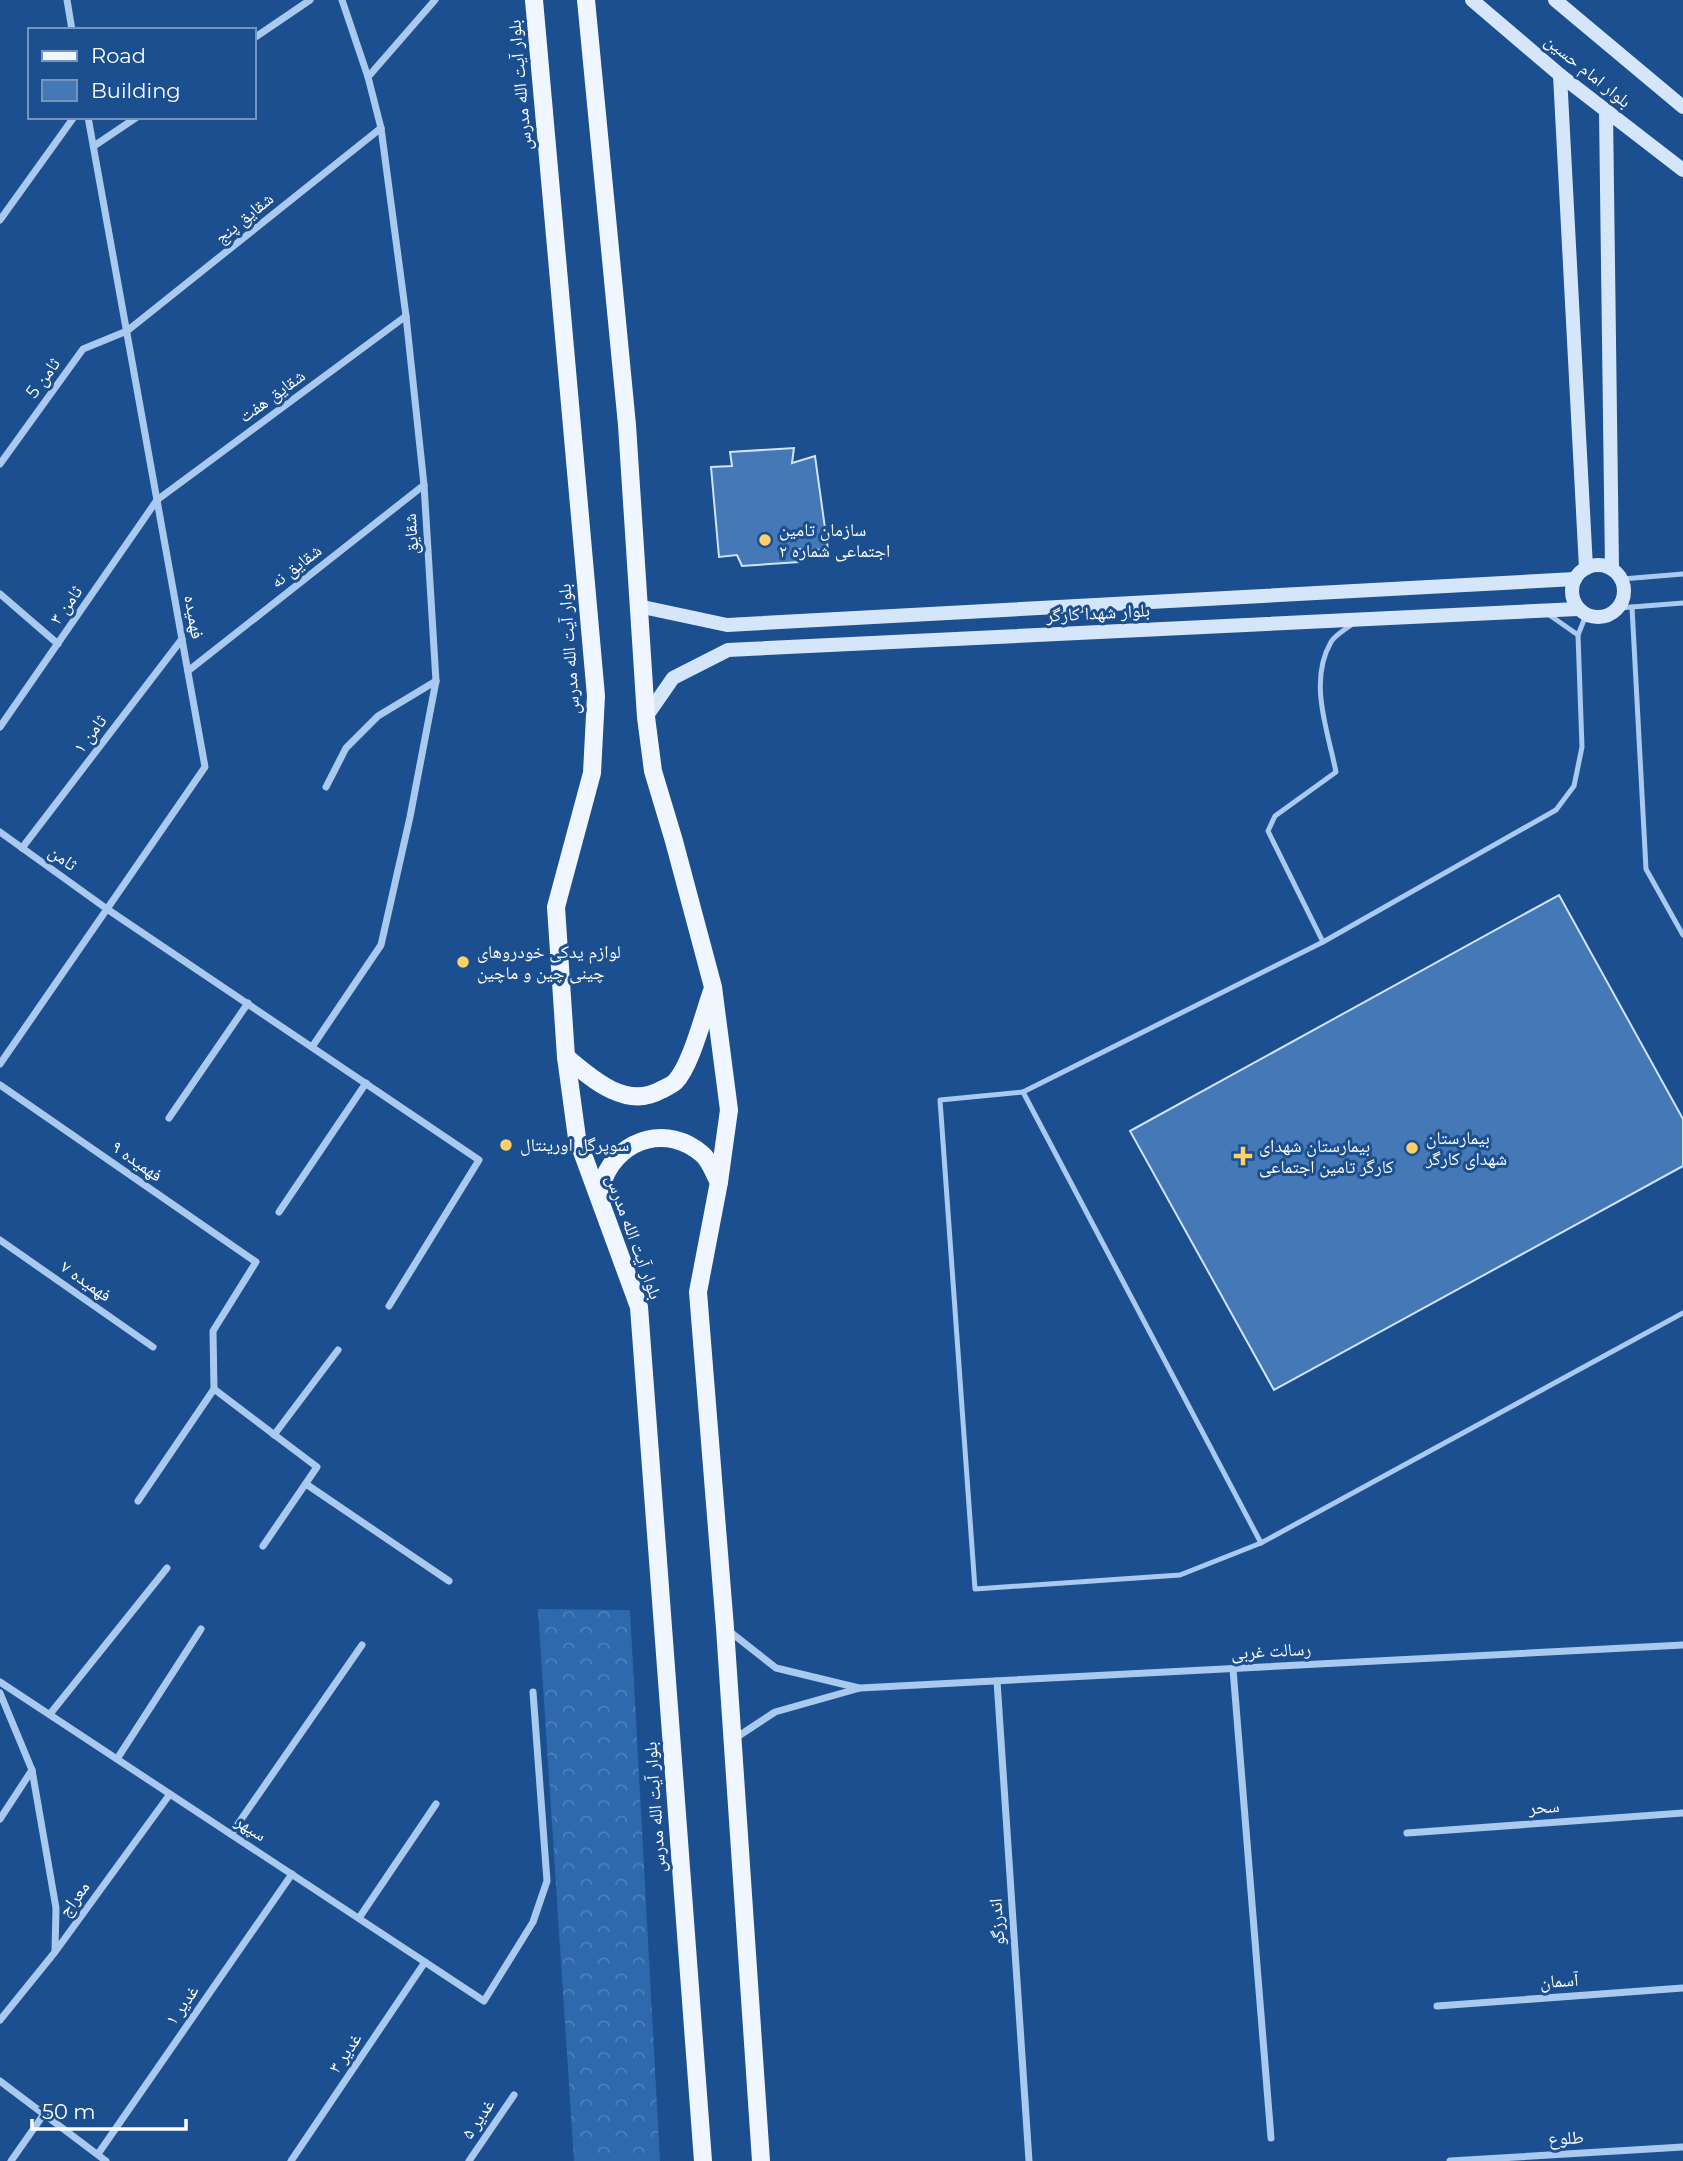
<svg xmlns="http://www.w3.org/2000/svg" width="1683" height="2161" viewBox="0 0 1683 2161" font-family="Montserrat,'Noto Naskh Arabic',sans-serif">
	<defs>
		<pattern id="forest-crowns" width="20" height="18" patternUnits="userSpaceOnUse" patternTransform="scale(1.75)"><rect width="20" height="18" fill="#2e69ad"/><path d="M2 6a3 3 0 1 1 6 0M12 15a3 3 0 1 1 6 0" fill="none" stroke="#4d80b9"/></pattern>
	</defs>
	<rect width="100%" height="100%" fill="#1b4f8f"/>
	<polygon fill="url(#forest-crowns)" points="538,1609 630,1610 660,2161 574,2161"/>
	<g fill="#4478b7" stroke="#cfe3fa" stroke-width="2">
		<polygon points="794,448 792,463 815,456 828,550 799,549 799,562 742,566 737,555 719,557 711,467 732,466 730,452"/>
		<polygon points="1559,895 1683,1119 1683,1166 1274,1390 1130,1131"/>
	</g>
	<g fill="none" stroke-linecap="round" stroke-linejoin="round">
		<g stroke="#a9c9ee" stroke-width="5">
			<polyline points="1622,579 1683,574"/>
			<polyline points="1632,607 1646,869 1683,935"/>
			<polyline points="1619,608 1683,603"/>
			<polyline points="1548,614 1578,635"/>
			<path d="M 1352,624 C 1345,630 1335,635 1331,642 C 1308,682 1328,731 1336,772 L 1275,816 L 1268,831 L 1323,942 L 1556,810 L 1574,786 L 1582,747 L 1578,635 L 1586,615"/>
			<polyline points="1323,942 1023,1092 940,1100 975,1589 1180,1575 1261,1543 1683,1313"/>
			<polyline points="1023,1092 1261,1543"/>
		</g>
		<g stroke="#a9c9ee" stroke-width="7">
			<polyline points="67,0 72,30"/>
			<polyline points="254,38 310,0"/>
			<polyline points="368,77 435,0"/>
			<polyline points="94,146 137,117"/>
			<polyline points="0,220 74,117"/>
			<polyline points="0,464 83,349 127,331 381,128"/>
			<polyline points="0,594 58,644"/>
			<polyline points="188,671 424,485"/>
			<polyline points="0,727 157,500 406,316"/>
			<polyline points="326,787 346,748 378,716 436,681"/>
			<polyline points="0,832 107,909 479,1160 389,1306"/>
			<polyline points="22,848 182,639"/>
			<polyline points="312,1047 381,945 410,817 436,681 424,485 406,316 381,128 368,77 342,0"/>
			<polyline points="0,1064 205,767 88,117"/>
			<polyline points="0,1085 256,1262 213,1331 214,1389 138,1501"/>
			<polyline points="169,1118 248,1003"/>
			<polyline points="279,1212 366,1083"/>
			<polyline points="0,1240 153,1347"/>
			<polyline points="214,1389 317,1467 263,1546"/>
			<polyline points="274,1435 338,1350"/>
			<polyline points="306,1484 449,1581"/>
			<polyline points="729,1631 776,1668 859,1688"/>
			<polyline points="1233,1669 1271,2138"/>
			<polyline points="997,1681 1029,2161"/>
			<polyline points="0,1682 484,2001 533,1922 547,1881 533,1692"/>
			<polyline points="0,1693 32,1770 56,1908 55,1951"/>
			<polyline points="50,1714 167,1568"/>
			<polyline points="734,1739 775,1712 860,1688 1683,1645"/>
			<polyline points="117,1759 201,1629"/>
			<polyline points="0,1819 32,1770"/>
			<polyline points="1407,1833 1683,1813"/>
			<polyline points="231,1834 362,1645"/>
			<polyline points="359,1918 436,1804"/>
			<polyline points="1437,2006 1683,1988"/>
			<polyline points="0,2020 55,1952 170,1794"/>
			<polyline points="0,2081 106,2161"/>
			<polyline points="98,2154 292,1874"/>
			<polyline points="11,2161 44,2114"/>
			<polyline points="291,2161 425,1962"/>
			<polyline points="469,2161 514,2095"/>
			<polyline points="1450,2161 1683,2147"/>
		</g>
		<g stroke="#d6e6fa" stroke-width="14">
			<polyline points="1472,0 1560,75 1683,170"/>
			<polyline points="1555,0 1683,107"/>
			<polyline points="1560,75 1586,568"/>
			<polyline points="1606,111 1612,569"/>
			<circle cx="1598" cy="591" r="26"/>
			<polyline points="638,606 727,625 1575,579"/>
			<polyline points="646,717 673,678 728,650 1578,609"/>
		</g>
		<g stroke="#f0f6ff" stroke-width="18">
			<polyline points="534,0 596,696 592,773 556,907 566,1057 577,1138 639,1307 703,2161"/>
			<polyline points="586,0 627,425 646,717 653,771 674,841 713,987 729,1110 719,1182 698,1292 725,1628 761,2161"/>
			<path d="M 566,1057 C 592,1079 626,1110 661,1090 C 665,1088 672,1085 675,1082 C 691,1066 704,1013 712,991"/>
			<path d="M 602,1200 C 603,1193 601,1184 604,1178 C 621,1137 669,1125 702,1154 C 710,1160 714,1174 719,1182"/>
		</g>
	</g>
	<g fill="#ffd166" stroke="#1b4f8f" stroke-width="2.5">
		<circle cx="765" cy="540" r="7"/>
		<circle cx="463" cy="962" r="7"/>
		<circle cx="506" cy="1145" r="7"/>
		<circle cx="1412" cy="1148" r="7"/>
		<path d="M1239.5 1145.5h7v7h7v7h-7v7h-7v-7h-7v-7h7z"/>
	</g>
	<g text-anchor="middle" dominant-baseline="central" stroke-width="6" stroke-linejoin="round" paint-order="stroke">
		<g font-size="18" fill="#fff" stroke="#1b4f8f">
			<text transform="translate(1588 71) rotate(39)">بلوار امام حسین</text>
			<text transform="translate(520 85) rotate(-95)">بلوار آیت الله مدرس</text>
			<text transform="translate(244 218) rotate(-39)">شقایق پنج</text>
			<text transform="translate(43 378) rotate(-54)">ثامن 5</text>
			<text transform="translate(272 396) rotate(-36)">شقایق هفت</text>
			<text transform="translate(411 534) rotate(-94)">شقایق</text>
			<text transform="translate(296 566) rotate(-38)">شقایق نه</text>
			<text transform="translate(66 605) rotate(-55)">ثامن ۳</text>
			<text transform="translate(1098 613) rotate(-3)">بلوار شهدا کارگر</text>
			<text transform="translate(194 617) rotate(80)">فهمیده</text>
			<text transform="translate(569 649) rotate(-94)">بلوار آیت الله مدرس</text>
			<text transform="translate(90 734) rotate(-53)">ثامن ۱</text>
			<text transform="translate(63 858) rotate(36)">ثامن</text>
			<text transform="translate(137 1161) rotate(35)">فهمیده ۹</text>
			<text transform="translate(634 1237) rotate(70)">بلوار آیت الله مدرس</text>
			<text transform="translate(86 1281) rotate(35)">فهمیده ۷</text>
			<text transform="translate(1271 1651) rotate(-3)">رسالت غربی</text>
			<text transform="translate(655 1807) rotate(-94)">بلوار آیت الله مدرس</text>
			<text transform="translate(1544 1807) rotate(-4)">سحر</text>
			<text transform="translate(251 1828) rotate(33)">سپهر</text>
			<text transform="translate(74 1899) rotate(-54)">معراج</text>
			<text transform="translate(997 1922) rotate(-94)">اندرزگو</text>
			<text transform="translate(1559 1981) rotate(-4)">آسمان</text>
			<text transform="translate(182 2005) rotate(-55)">غدیر ۱</text>
			<text transform="translate(345 2053) rotate(-56)">غدیر ۳</text>
			<text transform="translate(478 2119) rotate(-56)">غدیر ۵</text>
			<text transform="translate(1566 2138) rotate(-3)">طلوع</text>
		</g>
		<g font-size="18" fill="#fff" stroke="#1b4f8f" text-anchor="start">
			<text x="779" y="530">سازمان تامین<tspan x="779" dy="21">اجتماعی شماره ۲</tspan></text>
			<text x="477" y="952">لوازم یدکی خودروهای<tspan x="477" dy="21">چینی چین و ماچین</tspan></text>
			<text x="1426" y="1138">بیمارستان<tspan x="1426" dy="21">شهدای کارگر</tspan></text>
			<text x="520" y="1145">سوپرگل اورینتال</text>
			<text x="1259" y="1146">بیمارستان شهدای<tspan x="1259" dy="21">کارگر تامین اجتماعی</tspan></text>
		</g>
	</g>
	<rect x="28" y="28" width="228" height="91" fill="#1b4f8f" stroke="#7695bc" stroke-width="2"/>
	<rect x="42" y="51" width="35" height="10" fill="#f0f6ff" stroke="#7695bc" stroke-width="2"/>
	<text x="91" y="63" font-size="21" fill="#ffffff">Road</text>
	<rect x="42" y="80" width="35" height="21" fill="#4478b7" stroke="#7695bc" stroke-width="2"/>
	<text x="91" y="98" font-size="21" fill="#ffffff">Building</text>
	<path d="M32 2119v10h154v-10" fill="none" stroke="#ffffff" stroke-width="3.5"/>
	<text x="42" y="2119" font-size="21" fill="#ffffff" stroke="#1b4f8f" stroke-width="5" paint-order="stroke">50 m</text>
</svg>
